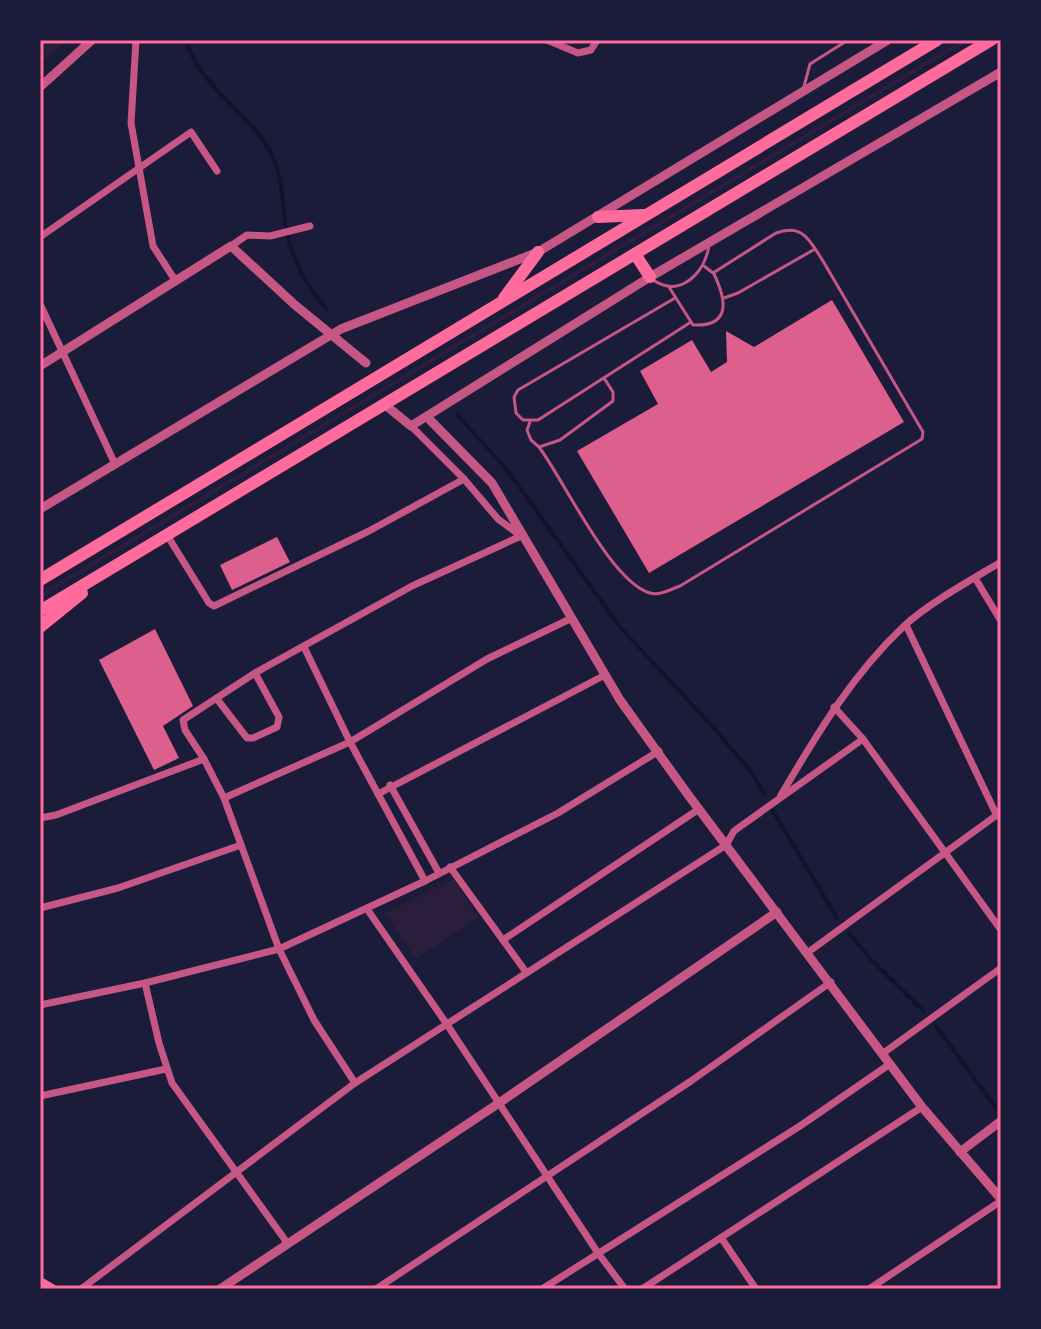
<svg xmlns="http://www.w3.org/2000/svg" width="1041" height="1329" viewBox="0 0 1041 1329" font-family="Rubik,sans-serif">
	<rect width="100%" height="100%" fill="#1b1b3a"/>
	<g fill="#2a1e3b">
		<polygon points="40,40 68,40 40,63"/>
		<polygon points="961,40 970,40 40,598 40,593"/>
		<polygon points="454,879 478,917 416,959 385,913"/>
	</g>
	<g fill="none" stroke-linecap="round" stroke-linejoin="round">
		<g stroke="#12122b" stroke-width="4">
			<path d="M 186,40 C 200,88 246,109 270,151 C 283,175 282,203 286,228 C 292,261 306,285 327,309"/>
			<polyline points="457,415 505,467 619,626 713,727 752,773 764,794"/>
			<polyline points="773,811 837,918"/>
			<polyline points="849,933 870,959 924,1011"/>
			<polyline points="936,1026 999,1112"/>
		</g>
	</g>
	<g fill="#dd5f8e">
		<polygon points="832,300 904,422 649,573 577,451 658,404 640,371 692,340 711,372 727,362 726,331 754,347"/>
		<polygon points="277,537 290,562 232,590 220,565"/>
		<polygon points="155,629 193,706 163,726 179,758 154,770 99,660"/>
	</g>
	<g fill="none" stroke-linecap="round" stroke-linejoin="round">
		<g stroke="#c65784" stroke-width="3">
			<polyline points="803,90 810,64 848,40"/>
			<path d="M 653,280 C 680,298 704,274 709,246"/>
			<path d="M 669,287 L 693,325 C 732,327 726,299 714,274"/>
			<polyline points="675,298 518,390 514,397 516,413 523,420 538,420 691,322"/>
			<polyline points="724,298 738,293 815,249"/>
			<polyline points="530,422 527,430 531,440 539,447 560,440 613,401 613,392 604,378"/>
			<path d="M 539,447 C 565,482 611,582 650,593 C 660,596 671,589 680,586 L 922,439 L 923,432 L 823,261 C 810,241 803,223 776,233 L 713,273 L 704,266"/>
		</g>
		<g stroke="#c65784" stroke-width="7">
			<polyline points="136,40 131,123 153,246 175,280"/>
			<polyline points="547,40 578,53 591,50 597,40"/>
			<polyline points="40,237 191,132 217,171"/>
			<polyline points="231,246 247,235 270,236 310,226"/>
			<polyline points="40,304 115,464"/>
			<polyline points="167,535 209,603 214,606 369,531 464,479"/>
			<polyline points="975,578 1001,621"/>
			<polyline points="906,625 997,816"/>
			<polyline points="304,647 350,742 425,881"/>
			<polyline points="217,699 247,738 253,738 277,727 279,717 255,673"/>
			<polyline points="834,707 863,739 1001,930"/>
			<polyline points="390,785 439,873"/>
			<polyline points="378,794 605,675"/>
			<path d="M 781,795 C 817,734 852,675 904,626 C 929,603 971,580 1001,562"/>
			<polyline points="224,798 350,742 487,659 572,618"/>
			<polyline points="40,818 56,815 204,759"/>
			<polyline points="450,867 526,972"/>
			<polyline points="40,908 118,888 241,845"/>
			<polyline points="367,909 446,1023 598,1253 625,1289"/>
			<polyline points="503,940 699,809"/>
			<polyline points="807,953 1001,812"/>
			<polyline points="145,983 159,1043 172,1083 288,1244"/>
			<polyline points="40,1005 145,983 279,949 425,881 558,813 659,751"/>
			<polyline points="882,1054 1001,968"/>
			<polyline points="355,1083 314,1020 279,949 224,798 204,759 185,730 183,720 255,673 412,586 521,536 498,519 464,479 411,426"/>
			<polyline points="40,1096 166,1069"/>
			<polyline points="722,1239 756,1289"/>
			<polyline points="81,1289 355,1083 726,845 734,831 863,739"/>
			<polyline points="376,1289 691,1081 831,982"/>
			<polyline points="542,1289 800,1126 890,1064"/>
			<polyline points="642,1289 922,1107"/>
			<polyline points="869,1289 1001,1201"/>
		</g>
		<g stroke="#c65784" stroke-width="9">
			<polyline points="40,87 92,40"/>
			<polyline points="40,366 231,246 295,305 366,363"/>
			<polyline points="384,404 411,426 650,277 1001,72"/>
			<polyline points="430,420 492,483 620,700 689,796 922,1107 1001,1199"/>
			<polyline points="40,509 341,329 538,252 888,40"/>
			<polyline points="960,1152 1001,1121"/>
			<polyline points="220,1289 499,1103 777,912"/>
		</g>
		<polyline stroke="#ff6b9d" stroke-width="10" points="40,1282 52,1289"/>
		<g stroke="#ff6b9d" stroke-width="12">
			<polyline points="598,217 643,215"/>
			<polyline points="635,254 650,277"/>
			<polyline points="504,298 538,252"/>
			<polyline points="40,580 937,40"/>
			<polyline points="40,611 991,40"/>
			<polyline points="40,627 82,593"/>
		</g>
	</g>
	<rect width="1041" height="1329" fill="none" stroke="#1b1b3a" stroke-width="84"/>
	<rect x="42" y="42" width="957" height="1245" fill="none" stroke="#ff6b9d" stroke-width="3"/>
</svg>
